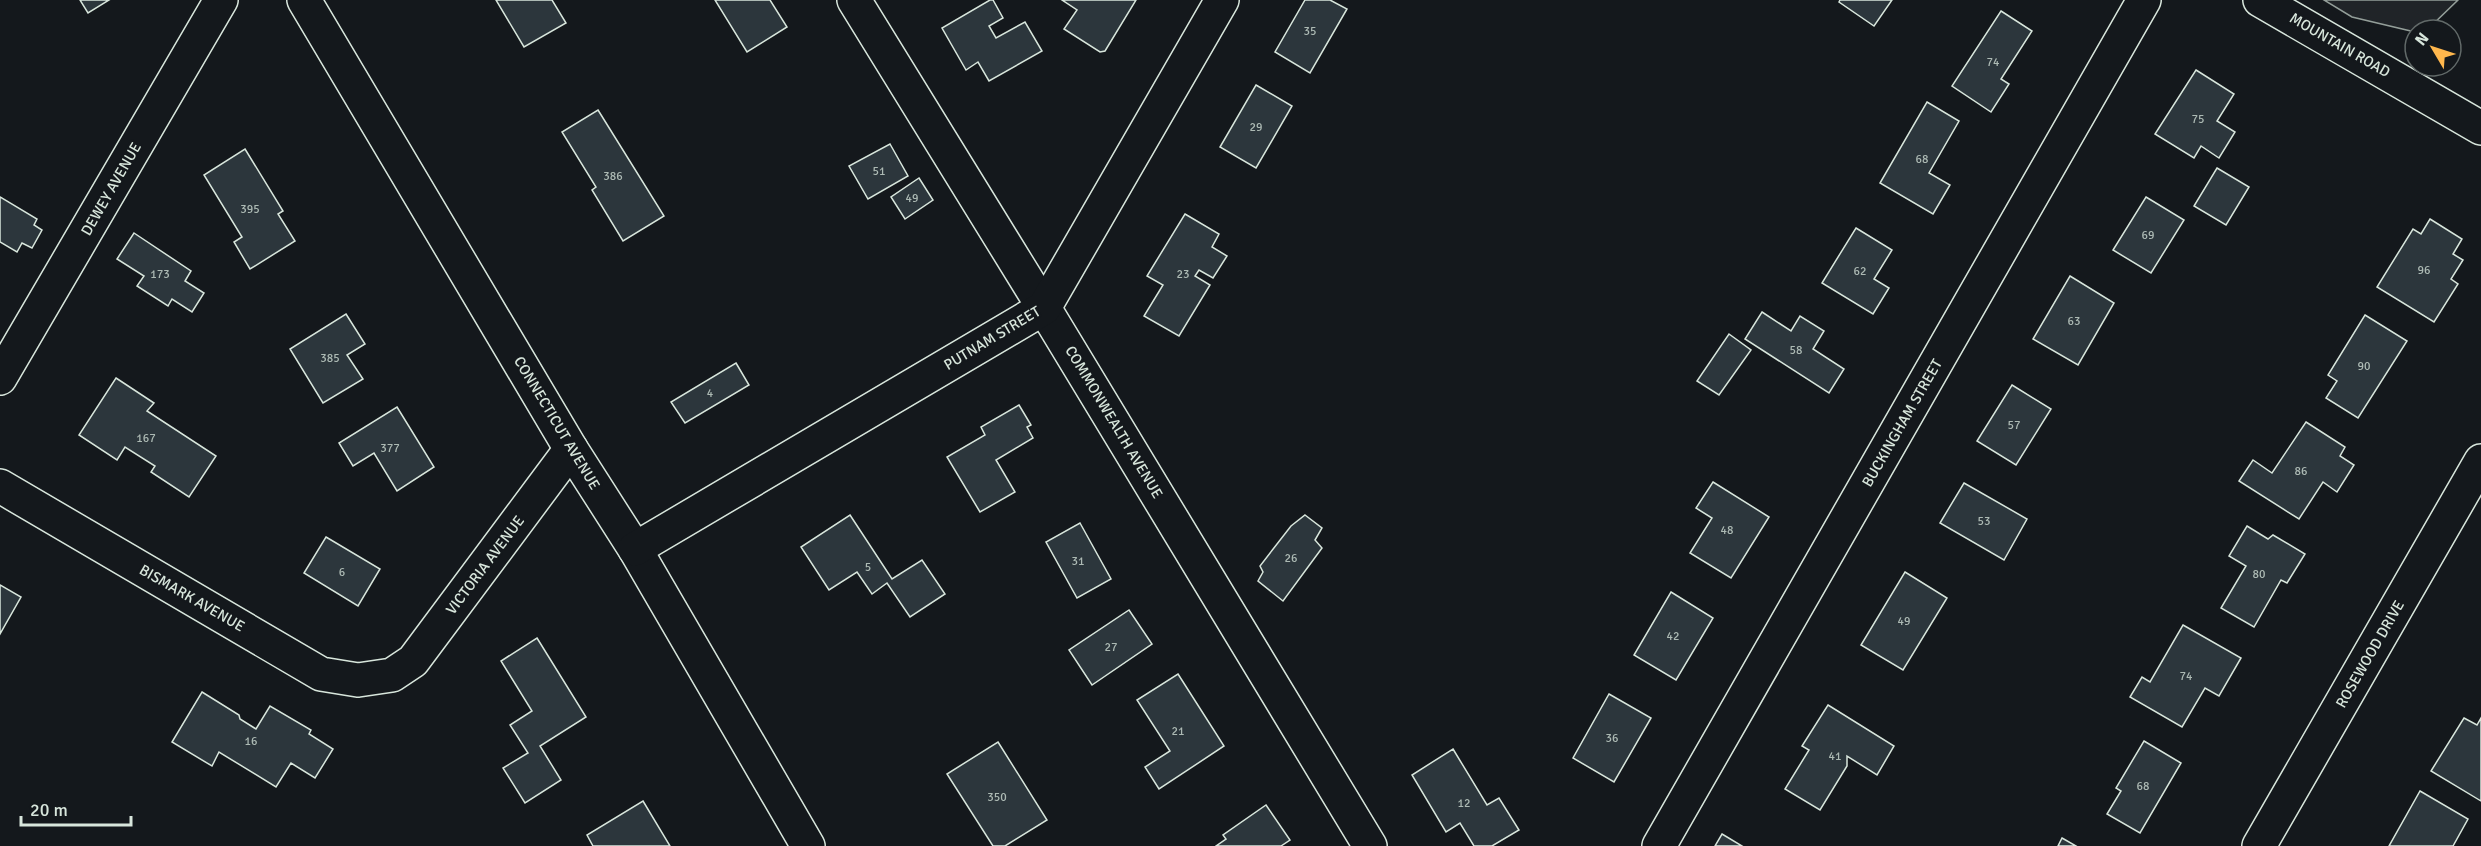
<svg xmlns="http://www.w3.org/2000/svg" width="2481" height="846" viewBox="0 0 2481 846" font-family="Signika,sans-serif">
	<rect width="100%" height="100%" fill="#14181c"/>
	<polygon fill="#202428" stroke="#939e99" stroke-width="1.5" points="2324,0 2458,0 2429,28 2415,30 2415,32 2352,17"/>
	<g fill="#2c363c" stroke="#d8e6dc" stroke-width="1.5">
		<polygon points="80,0 109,0 88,13"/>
		<polygon points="496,0 552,0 566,23 524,47"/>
		<polygon points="715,0 770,0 787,27 747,52"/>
		<polygon points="990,0 993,0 1003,18 989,26 996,38 1025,22 1042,51 989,81 978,62 966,70 942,28"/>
		<polygon points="1062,0 1136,0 1105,51 1100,52 1064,29 1077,10"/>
		<polygon points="1305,0 1330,0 1347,9 1310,73 1275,52"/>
		<polygon points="1840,0 1892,0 1874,26 1839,2"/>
		<polygon points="2001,11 2032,31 2001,79 2009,84 1991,112 1952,86"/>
		<polygon points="2196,70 2234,94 2217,121 2235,132 2219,158 2201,146 2194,158 2155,134"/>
		<polygon points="1256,85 1292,106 1256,168 1220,147"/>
		<polygon points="1927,102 1959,121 1929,173 1950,185 1933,214 1880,183"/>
		<polygon points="598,110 664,216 623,241 592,190 596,187 562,132"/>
		<polygon points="890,144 908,176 868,199 849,166"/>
		<polygon points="245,149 283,211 278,214 295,241 250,269 234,242 242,237 204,175"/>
		<polygon points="2217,168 2249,187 2226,225 2194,206"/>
		<polygon points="919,178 933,200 905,219 891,197"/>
		<polygon points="0,197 37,219 34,225 42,230 32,248 22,243 17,252 0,242"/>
		<polygon points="2146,197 2184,220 2151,273 2113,250"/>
		<polygon points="1185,214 1219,234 1212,247 1227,256 1213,278 1199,270 1195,276 1210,285 1179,336 1144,316 1163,285 1147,276"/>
		<polygon points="2430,219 2462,239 2453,254 2463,260 2451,279 2458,284 2434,322 2377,287 2413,229 2421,234"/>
		<polygon points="1856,228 1892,250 1874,279 1889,288 1873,314 1822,283"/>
		<polygon points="134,233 191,271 185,281 204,293 192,312 172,299 168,306 137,286 144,276 117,259"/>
		<polygon points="2070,276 2114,303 2078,365 2033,339"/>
		<polygon points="1762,312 1791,331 1800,316 1824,331 1813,349 1844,369 1829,393 1745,339"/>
		<polygon points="346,314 365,344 347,355 363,379 323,403 290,349"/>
		<polygon points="2365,315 2407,341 2358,418 2326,398 2337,381 2328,375"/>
		<polygon points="1729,334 1751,350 1719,395 1697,381"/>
		<polygon points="736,363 749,385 685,423 671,402"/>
		<polygon points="116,378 154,403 147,411 216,456 189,497 151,472 155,466 125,447 117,460 79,435"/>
		<polygon points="2012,385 2051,409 2016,465 1977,441"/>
		<polygon points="1019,405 1031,425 1027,427 1033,438 996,460 1015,492 980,512 947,457 985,435 981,427"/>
		<polygon points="397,407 434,467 397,491 374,453 353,466 339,443"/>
		<polygon points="2306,422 2345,447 2340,456 2354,465 2337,492 2323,482 2299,519 2239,481 2253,460 2272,473"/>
		<polygon points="1713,482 1769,517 1731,578 1690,553 1712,518 1696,508"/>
		<polygon points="1964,483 2027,519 2004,560 1940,523"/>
		<polygon points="850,515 892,579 922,560 945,594 910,617 887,583 872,594 857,572 829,590 801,547"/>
		<polygon points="1305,515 1322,528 1315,540 1322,548 1283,601 1258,581 1263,572 1260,566 1291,526"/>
		<polygon points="1080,523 1111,579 1077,598 1046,542"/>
		<polygon points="2247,526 2268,539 2273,535 2305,554 2287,583 2281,580 2254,627 2221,608 2246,566 2229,556"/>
		<polygon points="326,537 380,569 358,606 304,573"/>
		<polygon points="1905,572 1947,598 1903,670 1861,645"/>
		<polygon points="0,585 21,597 0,634"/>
		<polygon points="1671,592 1713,618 1676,680 1634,655"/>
		<polygon points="1129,610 1152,644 1092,685 1069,650"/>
		<polygon points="2183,625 2241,658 2219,696 2205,688 2182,727 2130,697 2142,677 2150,682"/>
		<polygon points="537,638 586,717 540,746 561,780 525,803 503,768 528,753 510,725 532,711 501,661"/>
		<polygon points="1178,674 1224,746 1159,789 1145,767 1170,751 1137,700"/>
		<polygon points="202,692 239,715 240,719 256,729 270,706 311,730 309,734 333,749 315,778 291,763 276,787 219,752 212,766 172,742"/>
		<polygon points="1609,694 1651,718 1614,782 1573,758"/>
		<polygon points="1828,705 1894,746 1877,775 1847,756 1847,766 1820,810 1785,789 1809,750 1802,746"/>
		<polygon points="2464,718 2477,725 2481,718 2481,801 2431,771"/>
		<polygon points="2144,741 2181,763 2140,833 2107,814 2121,791 2116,788"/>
		<polygon points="998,742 1047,820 1005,846 993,846 947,774"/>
		<polygon points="1453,749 1487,805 1499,798 1519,830 1492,846 1474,846 1460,823 1446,832 1412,775"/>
		<polygon points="2420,791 2468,819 2453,846 2389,846"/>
		<polygon points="643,801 670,846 593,846 587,835"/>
		<polygon points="1266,805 1290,840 1281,846 1216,846 1226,839 1223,835"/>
		<polygon points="1722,834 1742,846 1715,846"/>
		<polygon points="2062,838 2076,846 2058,846"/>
	</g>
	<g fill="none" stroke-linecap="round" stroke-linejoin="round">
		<defs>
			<g id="street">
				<polyline points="304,0 571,449 635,549 808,846"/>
				<polyline points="854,0 1044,308 1370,846"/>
				<polyline points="2260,0 2481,128"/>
				<polyline points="0,378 221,0"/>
				<polyline points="0,486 321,674 358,680 392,675 413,661 571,449"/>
				<polyline points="635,549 1044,308 1222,0"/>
				<polyline points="1659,846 2144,0"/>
				<polyline points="2259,846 2481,461"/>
			</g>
		</defs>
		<use href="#street" stroke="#d8e6dc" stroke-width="36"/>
		<use href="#street" stroke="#14181c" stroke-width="33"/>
	</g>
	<g text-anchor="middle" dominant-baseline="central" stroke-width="4.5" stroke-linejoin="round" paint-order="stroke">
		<g font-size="12" fill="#adbab4">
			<text x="1310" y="31">35</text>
			<text x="1993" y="62">74</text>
			<text x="2198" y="119">75</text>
			<text x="1256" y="127">29</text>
			<text x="1922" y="159">68</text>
			<text x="879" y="171">51</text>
			<text x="613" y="176">386</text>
			<text x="912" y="198">49</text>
			<text x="250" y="209">395</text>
			<text x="2148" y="235">69</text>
			<text x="2424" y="270">96</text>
			<text x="1860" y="271">62</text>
			<text x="160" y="274">173</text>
			<text x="1183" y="274">23</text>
			<text x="2074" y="321">63</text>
			<text x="1796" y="350">58</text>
			<text x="330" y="358">385</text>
			<text x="2364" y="366">90</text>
			<text x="710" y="393">4</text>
			<text x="2014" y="425">57</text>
			<text x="146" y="438">167</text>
			<text x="390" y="448">377</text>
			<text x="2301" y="471">86</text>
			<text x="1984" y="521">53</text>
			<text x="1727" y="530">48</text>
			<text x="1291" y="558">26</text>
			<text x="1078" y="561">31</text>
			<text x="868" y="567">5</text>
			<text x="342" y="572">6</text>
			<text x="2259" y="574">80</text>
			<text x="1904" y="621">49</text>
			<text x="1673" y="636">42</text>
			<text x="1111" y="647">27</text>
			<text x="2186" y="676">74</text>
			<text x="1178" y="731">21</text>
			<text x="1612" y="738">36</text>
			<text x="251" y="741">16</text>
			<text x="1835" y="756">41</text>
			<text x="2143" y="786">68</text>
			<text x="997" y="797">350</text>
			<text x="1464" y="803">12</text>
		</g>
		<g font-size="15" fill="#d8e6dc" stroke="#14181c">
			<text transform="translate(2340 45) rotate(30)">MOUNTAIN ROAD</text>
			<text transform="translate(111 189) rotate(-60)">DEWEY AVENUE</text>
			<text transform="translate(992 338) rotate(-31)">PUTNAM STREET</text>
			<text transform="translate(1114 422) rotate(59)">COMMONWEALTH AVENUE</text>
			<text transform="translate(557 423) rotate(59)">CONNECTICUT AVENUE</text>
			<text transform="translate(1902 423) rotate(-60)">BUCKINGHAM STREET</text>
			<text transform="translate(485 565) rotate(-53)">VICTORIA AVENUE</text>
			<text transform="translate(192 598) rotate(30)">BISMARK AVENUE</text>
			<text transform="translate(2370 654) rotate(-60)">ROSEWOOD DRIVE</text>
		</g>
	</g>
	<g transform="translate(2433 48) rotate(309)"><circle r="28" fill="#14181c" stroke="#626a69" stroke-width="1.5"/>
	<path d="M0-4.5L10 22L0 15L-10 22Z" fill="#ffb74d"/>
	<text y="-9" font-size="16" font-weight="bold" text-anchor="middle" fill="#d8e6dc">N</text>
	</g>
	<path d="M21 816v9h110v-9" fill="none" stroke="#d8e6dc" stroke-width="3"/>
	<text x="30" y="816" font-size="18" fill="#d8e6dc" stroke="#14181c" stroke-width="4.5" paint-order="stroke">20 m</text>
</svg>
